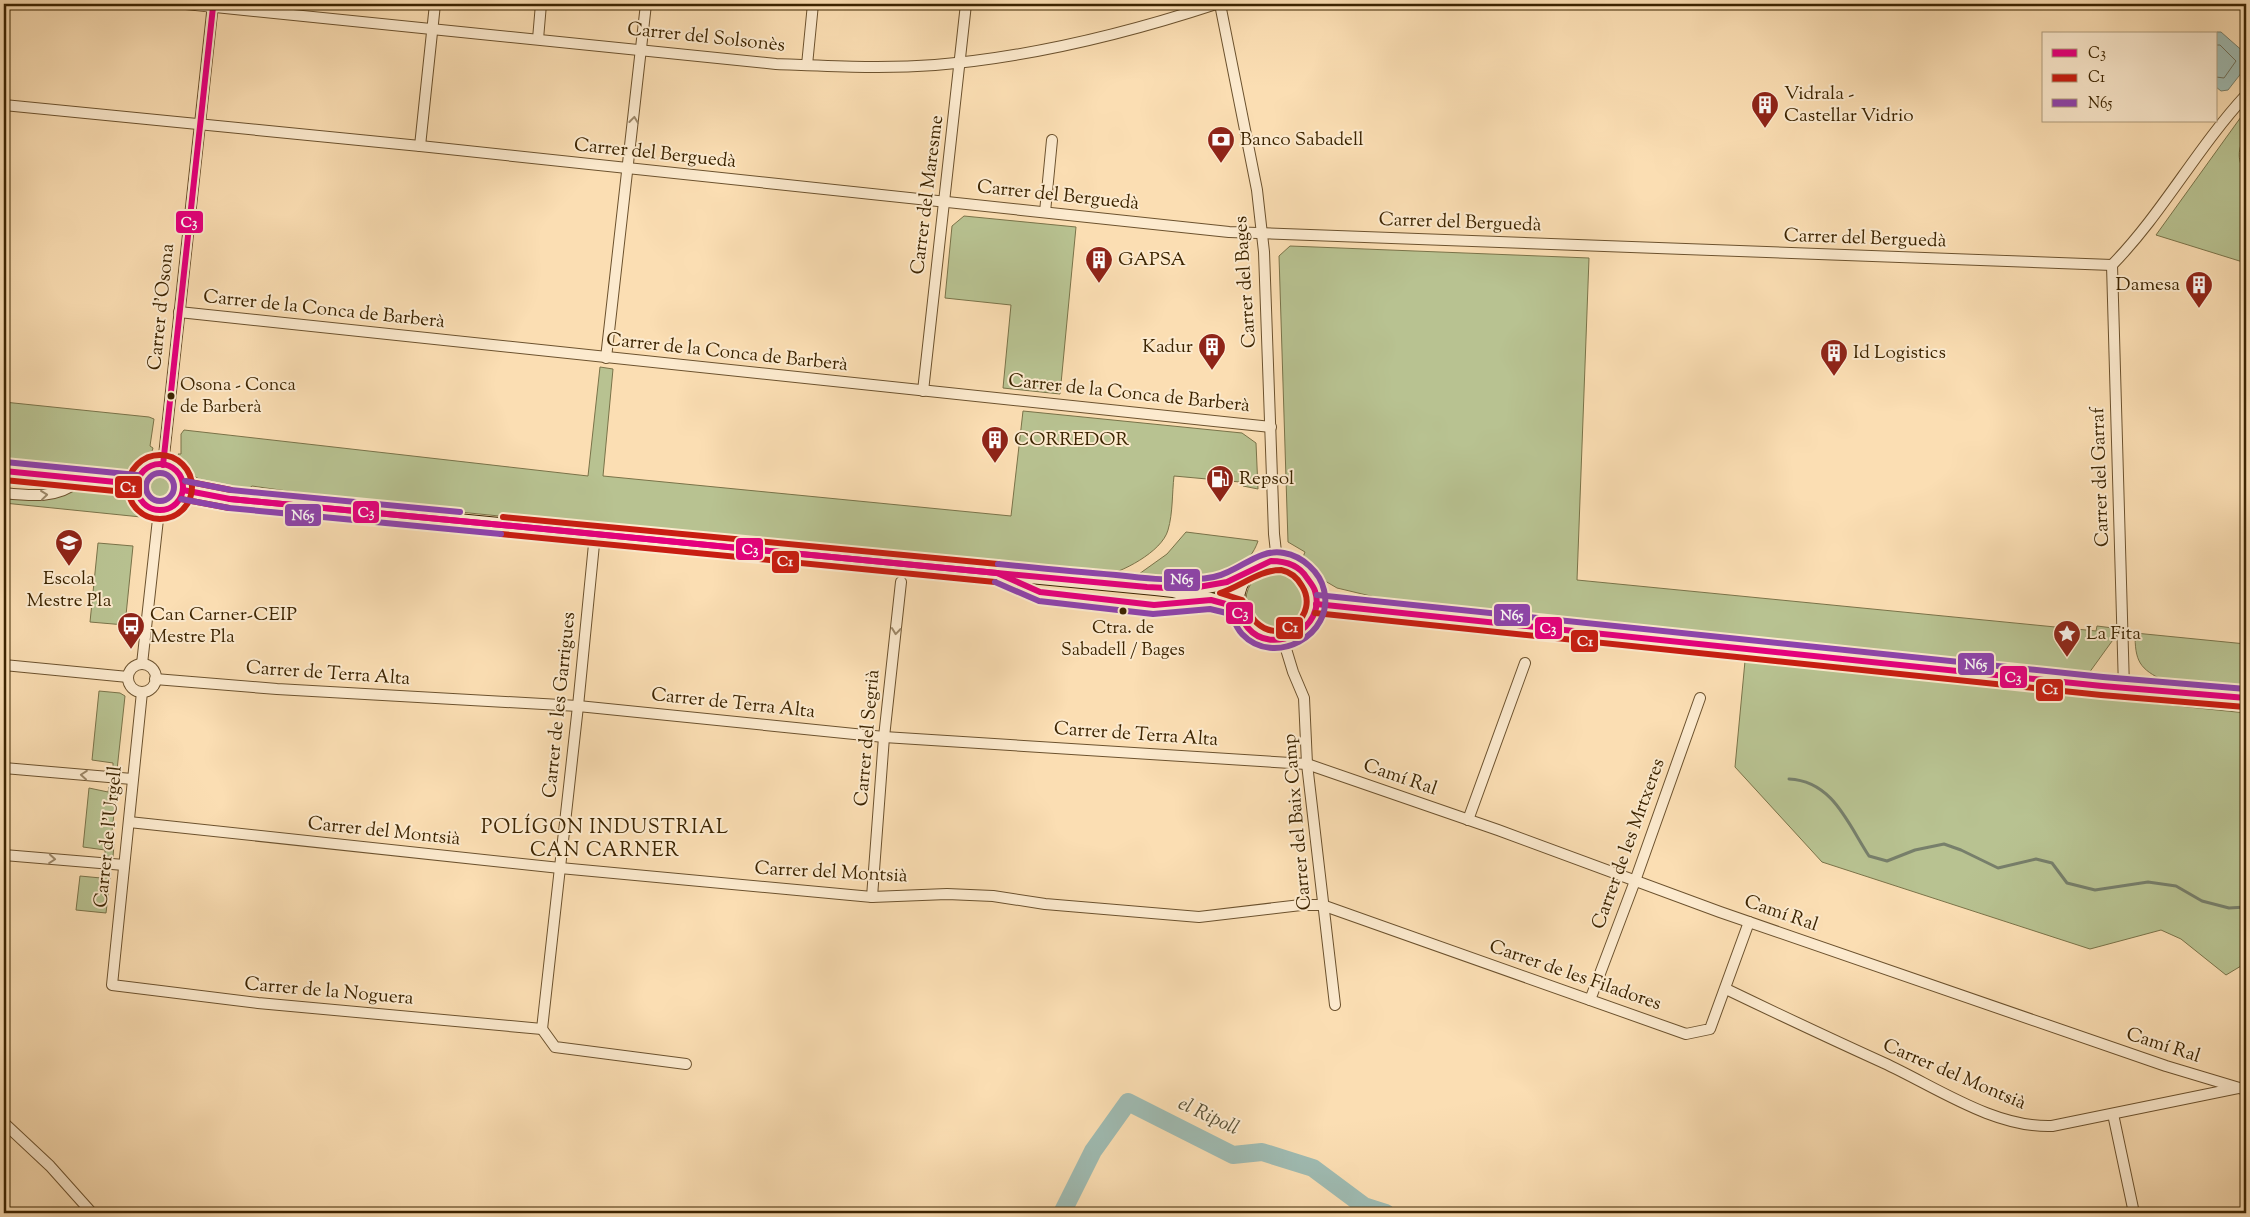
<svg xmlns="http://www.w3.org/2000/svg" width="2250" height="1217" viewBox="0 0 2250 1217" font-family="'Sorts Mill Goudy',serif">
	<rect width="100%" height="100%" fill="#fbdeb3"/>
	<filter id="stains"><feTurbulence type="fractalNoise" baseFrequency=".004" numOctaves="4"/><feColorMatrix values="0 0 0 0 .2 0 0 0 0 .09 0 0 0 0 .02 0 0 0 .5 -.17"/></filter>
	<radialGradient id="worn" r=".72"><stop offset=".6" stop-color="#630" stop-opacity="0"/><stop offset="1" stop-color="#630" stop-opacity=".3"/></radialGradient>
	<g fill="#b8c291" stroke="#7a7349">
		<path d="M 2246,110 L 2246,136 C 2237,147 2237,163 2246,173 L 2246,263 L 2156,235 Z"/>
		<polygon points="964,216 1076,227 1060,394 1003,388 1011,305 945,298 952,226"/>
		<polygon points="1290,246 1589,258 1577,580 2096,631 2097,626 2113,628 2115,637 2089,673 1486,615 1417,607 1337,588 1320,578 1303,557 1305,552 1288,542 1279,256"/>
		<path d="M 600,367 L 613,369 L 603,476 L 1011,516 L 1023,411 L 1242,433 L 1256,443 L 1258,489 L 1243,486 L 1240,482 L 1174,476 C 1172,493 1173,513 1168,530 C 1162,552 1121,573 1100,577 L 371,503 L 252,486 C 240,499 198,482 188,471 C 183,466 180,460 178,454 L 181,454 L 181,434 L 184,430 L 588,476 Z"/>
		<polygon points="4,402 149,417 154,419 150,446 153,448 151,455 144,463 121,473 75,471 4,463"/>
		<circle cx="161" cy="489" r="17"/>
		<path d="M 72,491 C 99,490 127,490 141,517 L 4,503 L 4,497 L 43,500 Z"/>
		<path d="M 1186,532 L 1258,541 C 1254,553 1247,561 1237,568 C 1205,588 1175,576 1139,574 L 1167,554 Z"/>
		<polygon points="98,543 133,546 125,625 90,622"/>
		<circle cx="1276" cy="600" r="30"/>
		<path d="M 2135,633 L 2246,644 L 2246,687 L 2165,681 C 2139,669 2135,661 2135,633 Z"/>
		<polygon points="1745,661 2246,713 2246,963 2226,975 2181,939 2161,930 2090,949 1822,862 1735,767"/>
		<polygon points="99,691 120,693 125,696 117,770 113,769 113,763 92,760"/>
		<polygon points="109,787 117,787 111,840 114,844 113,857 105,856 105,850 83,847 89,788 108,792"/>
		<polygon points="102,872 111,872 106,913 76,910 80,876 101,878"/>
	</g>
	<polygon fill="#9fbbb2" stroke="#777f6b" points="2217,32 2221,32 2246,54 2246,67 2228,90 2221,91 2216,87 2215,34"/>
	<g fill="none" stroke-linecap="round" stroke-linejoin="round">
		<polyline stroke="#6e705a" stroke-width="1" points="2216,45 2220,45 2236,61 2224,78 2216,77"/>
		<path stroke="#777f6b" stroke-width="3" d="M 1789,779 C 1833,781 1848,824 1869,856 L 1887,861 L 1915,850 L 1944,844 L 1961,850 L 1998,868 L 2036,859 L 2052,863 L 2067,883 L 2095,890 L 2148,882 L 2176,886 L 2202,901 L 2229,908 L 2246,907"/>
		<polyline stroke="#9fbbb2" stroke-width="18" points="1062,1213 1093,1151 1128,1102 1233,1155 1262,1152 1313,1168 1364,1206 1386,1213"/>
		<defs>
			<g id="street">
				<path d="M 186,4 L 776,64 C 829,66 882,69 935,65 C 1031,57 1125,34 1216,4"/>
				<polyline points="1220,4 1257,190 1264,252 1274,534 1277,561"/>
				<polyline points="538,39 541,4"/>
				<polyline points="807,65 813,4"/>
				<polyline points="4,105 420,146 1229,232 2112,265"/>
				<polyline points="420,146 435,4"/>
				<polyline points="1045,212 1052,140"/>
				<polyline points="2112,265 2124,688"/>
				<path d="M 2112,265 C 2162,214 2197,148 2246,95"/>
				<polyline points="179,312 1271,427"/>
				<polyline points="606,358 646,4"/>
				<polyline points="923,391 966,4"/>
				<polyline points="163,465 213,4"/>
				<path d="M 4,493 C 31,496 58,499 80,480"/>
				<polyline points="1288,639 1286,649 1293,672 1304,698 1307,764 1335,1005"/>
				<polyline points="142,664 159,510"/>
				<circle cx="142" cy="678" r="14"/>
				<polyline points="4,665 128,677"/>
				<polyline points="155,679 277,689 578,706 884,737 1307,764 1498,830 1720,912 2166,1066 2246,1090"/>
				<polyline points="142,692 112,985 258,1003 542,1029"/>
				<polyline points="4,768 132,779"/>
				<polyline points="1468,820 1525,663"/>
				<polyline points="129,822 560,868 872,897 947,894 993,896 1045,904 1199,917 1301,905 1322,905 1686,1034 1710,1029 1749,922"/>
				<polyline points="4,855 124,865"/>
				<polyline points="872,897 884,737 901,582"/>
				<path d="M 1726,989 C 1778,1014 1831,1039 1884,1063 C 1936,1087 1994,1128 2052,1126 L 2238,1088"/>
				<polyline points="1590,1000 1635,881 1700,698"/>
				<polyline points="542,1029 578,706 595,534"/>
				<polyline points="542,1029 555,1047 686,1064"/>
				<polyline points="2113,1114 2134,1213"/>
				<polyline points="4,1123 50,1166 92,1213"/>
			</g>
			<g id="secondary">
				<circle cx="160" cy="487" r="23"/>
				<polyline points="4,471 136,484"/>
				<polyline points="183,490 230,499 1155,588 1173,590 1237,607"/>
				<circle cx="1277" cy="601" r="40"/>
				<polyline points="1185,589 1225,583 1247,574"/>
				<polyline points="1316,604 2102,686 2246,698"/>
			</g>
		</defs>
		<use href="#street" stroke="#6c522e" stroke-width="12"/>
		<use href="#secondary" stroke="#3c2401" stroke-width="16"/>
		<use href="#street" stroke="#fceace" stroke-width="10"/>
		<use href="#secondary" stroke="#fceace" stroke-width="14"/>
		<defs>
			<g id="bus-1">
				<circle cx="160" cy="487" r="23"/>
				<polyline points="163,465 213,7 186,4"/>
				<polyline points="4,471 136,484"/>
				<polyline points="183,490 230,499"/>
				<polyline points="230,499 502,525"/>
				<polyline points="230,499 502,525"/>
				<polyline points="502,525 997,573"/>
				<polyline points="502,525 997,573"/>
				<path d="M 1271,561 C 1286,561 1299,565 1307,578 C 1310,582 1314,587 1315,591 C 1327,628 1272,657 1248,628 C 1243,622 1240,613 1237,607 L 1211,600 L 1154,605 L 1040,592 L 997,573 L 1147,587 L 1187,589 L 1227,582 Z"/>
				<polyline points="1316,604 2102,686 2246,698"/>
			</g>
			<g id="bus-2">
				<circle cx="160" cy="487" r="32"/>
				<polyline points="4,480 135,493"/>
				<polyline points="185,481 231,490"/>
				<polyline points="181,499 229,508"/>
				<polyline points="503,517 998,564"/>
				<polyline points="501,534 995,582"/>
				<path d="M 1281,570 C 1291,572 1297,577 1302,586 C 1320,615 1282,646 1257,623 C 1250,618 1248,607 1242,600 L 1220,593 C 1240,587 1259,570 1281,570 Z"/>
				<polyline points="1315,613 2101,695 2245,707"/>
			</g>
			<g id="bus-3">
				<polyline points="5,462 137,475"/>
				<circle cx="160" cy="487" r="14"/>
				<polyline points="185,481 231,490 460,512"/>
				<polyline points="181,499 229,508 501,534"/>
				<path d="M 995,582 L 1039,601 L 1153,614 L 1210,609 L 1231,614 C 1234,621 1237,629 1242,634 C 1274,668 1335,635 1324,590 C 1320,572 1302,556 1284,553 C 1262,549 1247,564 1228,572 C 1218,577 1206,579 1195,579 C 1169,581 1142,578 1116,575 C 1077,572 1037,568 998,564"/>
				<polyline points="1317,595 2103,677 2246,689"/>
			</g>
		</defs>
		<use href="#bus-1" stroke="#fceace" stroke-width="10"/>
		<use href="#bus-2" stroke="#fceace" stroke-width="10"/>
		<use href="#bus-3" stroke="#fceace" stroke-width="10"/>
		<use href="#bus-1" stroke="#e5007d" stroke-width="6"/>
		<use href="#bus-2" stroke="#c81d11" stroke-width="6"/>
		<use href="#bus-3" stroke="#8e44ad" stroke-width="6"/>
	</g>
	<defs><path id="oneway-chevron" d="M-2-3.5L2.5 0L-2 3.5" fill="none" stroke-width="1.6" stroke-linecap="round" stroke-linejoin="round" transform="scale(1.25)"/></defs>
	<g stroke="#9c8768">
		<use href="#oneway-chevron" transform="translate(634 120) rotate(-83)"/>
		<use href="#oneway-chevron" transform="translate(44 495) rotate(-6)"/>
		<use href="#oneway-chevron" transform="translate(896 631) rotate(96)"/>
		<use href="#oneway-chevron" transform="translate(84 775) rotate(-175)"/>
		<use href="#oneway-chevron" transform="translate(52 859) rotate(5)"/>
	</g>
	<defs>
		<symbol id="building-pin" viewBox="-11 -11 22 30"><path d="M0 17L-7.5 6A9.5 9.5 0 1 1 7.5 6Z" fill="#8f2418" stroke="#fceace"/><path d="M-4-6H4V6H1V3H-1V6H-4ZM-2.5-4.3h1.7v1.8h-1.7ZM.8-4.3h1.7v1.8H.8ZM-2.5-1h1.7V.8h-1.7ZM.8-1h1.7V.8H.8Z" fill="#fff"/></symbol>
		<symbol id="bank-pin" viewBox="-11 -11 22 30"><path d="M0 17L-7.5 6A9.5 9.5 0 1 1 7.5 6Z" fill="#8f2418" stroke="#fceace"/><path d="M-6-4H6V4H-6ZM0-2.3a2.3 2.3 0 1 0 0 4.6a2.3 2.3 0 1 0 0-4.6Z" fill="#fff"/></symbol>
		<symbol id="fuel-pin" viewBox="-11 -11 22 30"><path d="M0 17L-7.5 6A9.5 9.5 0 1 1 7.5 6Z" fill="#8f2418" stroke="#fceace"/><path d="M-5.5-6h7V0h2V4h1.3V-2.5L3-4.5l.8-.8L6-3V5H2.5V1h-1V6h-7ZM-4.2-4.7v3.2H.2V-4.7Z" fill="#fff"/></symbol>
		<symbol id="school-pin" viewBox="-11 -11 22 30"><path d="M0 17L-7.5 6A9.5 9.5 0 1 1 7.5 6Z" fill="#8f2418" stroke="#fceace"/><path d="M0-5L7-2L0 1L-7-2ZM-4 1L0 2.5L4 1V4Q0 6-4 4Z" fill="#fff"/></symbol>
		<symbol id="bus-pin" viewBox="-11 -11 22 30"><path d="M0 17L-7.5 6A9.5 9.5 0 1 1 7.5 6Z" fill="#8f2418" stroke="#fceace"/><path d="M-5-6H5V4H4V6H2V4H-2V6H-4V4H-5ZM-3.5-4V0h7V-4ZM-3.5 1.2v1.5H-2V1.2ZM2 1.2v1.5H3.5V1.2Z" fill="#fff"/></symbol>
		<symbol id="sight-pin" viewBox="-11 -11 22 30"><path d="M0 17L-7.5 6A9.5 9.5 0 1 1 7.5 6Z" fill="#8f2418" stroke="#fceace"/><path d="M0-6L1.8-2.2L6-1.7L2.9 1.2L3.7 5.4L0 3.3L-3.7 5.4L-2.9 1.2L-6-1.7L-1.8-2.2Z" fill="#fff"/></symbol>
	</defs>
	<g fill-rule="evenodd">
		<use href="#building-pin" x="1749" y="89" width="32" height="43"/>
		<use href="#bank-pin" x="1205" y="124" width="32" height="43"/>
		<use href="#building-pin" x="1083" y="244" width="32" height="43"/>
		<use href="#building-pin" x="2183" y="269" width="32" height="43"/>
		<use href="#building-pin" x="1196" y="331" width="32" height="43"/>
		<use href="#building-pin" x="1818" y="337" width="32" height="43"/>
		<use href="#building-pin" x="979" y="424" width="32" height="43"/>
		<use href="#fuel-pin" x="1204" y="463" width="32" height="43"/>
		<use href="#school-pin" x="53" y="527" width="32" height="43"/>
		<use href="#bus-pin" x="115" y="610" width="32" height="43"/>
		<use href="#sight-pin" x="2051" y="618" width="32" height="43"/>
	</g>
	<g fill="#3c2401" stroke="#fceace" stroke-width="2">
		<circle cx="171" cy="396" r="4.5"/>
		<circle cx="1123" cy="611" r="4.5"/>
	</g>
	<g text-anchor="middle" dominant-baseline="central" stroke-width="4" stroke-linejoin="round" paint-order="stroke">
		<g font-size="18" fill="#3c2401" stroke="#fceace" text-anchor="start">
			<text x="180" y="386">Osona - Conca<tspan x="180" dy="22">de Barberà</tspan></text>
			<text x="1123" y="629" text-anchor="middle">Ctra. de<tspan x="1123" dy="22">Sabadell / Bages</tspan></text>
		</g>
		<g font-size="19" fill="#3c2401" stroke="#fceace">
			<text transform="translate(706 38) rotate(6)">Carrer del Solsonès</text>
			<text transform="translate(655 154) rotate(6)">Carrer del Berguedà</text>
			<text transform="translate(928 195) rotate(-83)">Carrer del Maresme</text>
			<text transform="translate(1058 196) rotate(6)">Carrer del Berguedà</text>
			<text transform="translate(1460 223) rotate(2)">Carrer del Berguedà</text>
			<text transform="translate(1865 239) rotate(2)">Carrer del Berguedà</text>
			<text transform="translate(1246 282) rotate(-94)">Carrer del Bages</text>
			<text transform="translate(162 307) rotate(-84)">Carrer d'Osona</text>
			<text transform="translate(324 310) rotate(6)">Carrer de la Conca de Barberà</text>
			<text transform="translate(727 353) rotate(6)">Carrer de la Conca de Barberà</text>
			<text transform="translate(1129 394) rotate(6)">Carrer de la Conca de Barberà</text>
			<text transform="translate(2101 477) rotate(-92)">Carrer del Garraf</text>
			<text transform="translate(328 674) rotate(4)">Carrer de Terra Alta</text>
			<text transform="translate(733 704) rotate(6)">Carrer de Terra Alta</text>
			<text transform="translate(560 705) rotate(-84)">Carrer de les Garrigues</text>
			<text transform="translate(1136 735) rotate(4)">Carrer de Terra Alta</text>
			<text transform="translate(868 738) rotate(-85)">Carrer del Segrià</text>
			<text transform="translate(1400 778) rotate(19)">Camí Ral</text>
			<text transform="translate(1298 822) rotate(-95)">Carrer del Baix Camp</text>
			<text transform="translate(384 832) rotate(6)">Carrer del Montsià</text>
			<text transform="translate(109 837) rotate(-84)">Carrer de l'Urgell</text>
			<text transform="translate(1629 844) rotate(-70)">Carrer de les Mrtxeres</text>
			<text transform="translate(831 873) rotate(3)">Carrer del Montsià</text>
			<text transform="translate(1781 914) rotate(19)">Camí Ral</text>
			<text transform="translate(1575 976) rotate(19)">Carrer de les Filadores</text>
			<text transform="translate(329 992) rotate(5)">Carrer de la Noguera</text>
			<text transform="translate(2163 1046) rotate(18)">Camí Ral</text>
			<text transform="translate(1954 1075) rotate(23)">Carrer del Montsià</text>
		</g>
		<g font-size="19" fill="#3c2401" stroke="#fceace" text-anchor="start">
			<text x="1784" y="94">Vidrala -<tspan x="1784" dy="22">Castellar Vidrio</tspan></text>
			<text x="1240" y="140">Banco Sabadell</text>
			<text x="1118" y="260">GAPSA</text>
			<text x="2180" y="285" text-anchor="end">Damesa</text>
			<text x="1193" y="347" text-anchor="end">Kadur</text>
			<text x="1853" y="353">Id Logistics</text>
			<text x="1014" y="440">CORREDOR</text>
			<text x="1239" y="479">Repsol</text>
			<text x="69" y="579" text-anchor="middle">Escola<tspan x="69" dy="22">Mestre Pla</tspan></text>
			<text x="150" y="615">Can Carner-CEIP<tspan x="150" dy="22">Mestre Pla</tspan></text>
			<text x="2086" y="634">La Fita</text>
		</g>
		<g font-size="20" letter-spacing="1" fill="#3c2401" stroke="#fceace">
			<text x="605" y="828">POLÍGON INDUSTRIAL<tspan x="605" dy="23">CAN CARNER</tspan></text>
		</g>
		<g font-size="20" font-style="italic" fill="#5a5136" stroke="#fceace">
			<text transform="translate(1208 1117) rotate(25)">el Ripoll</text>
		</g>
	</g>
	<g stroke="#fceace" stroke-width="2">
		<rect x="175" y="210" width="29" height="24" rx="5" fill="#e5007d"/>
		<rect x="114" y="475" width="29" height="24" rx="5" fill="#c81d11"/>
		<rect x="352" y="500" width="28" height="24" rx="5" fill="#e5007d"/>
		<rect x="284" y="503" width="38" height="24" rx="5" fill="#8e44ad"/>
		<rect x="735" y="537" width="29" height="24" rx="5" fill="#e5007d"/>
		<rect x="771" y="550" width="29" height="24" rx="5" fill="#c81d11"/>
		<rect x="1163" y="568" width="38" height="24" rx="5" fill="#8e44ad"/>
		<rect x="1225" y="601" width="29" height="24" rx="5" fill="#e5007d"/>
		<rect x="1493" y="603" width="38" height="24" rx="5" fill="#8e44ad"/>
		<rect x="1275" y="616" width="29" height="24" rx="5" fill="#c81d11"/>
		<rect x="1534" y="616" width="29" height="24" rx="5" fill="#e5007d"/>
		<rect x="1570" y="629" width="29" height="24" rx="5" fill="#c81d11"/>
		<rect x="1957" y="652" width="38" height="24" rx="5" fill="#8e44ad"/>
		<rect x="1999" y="665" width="29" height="24" rx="5" fill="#e5007d"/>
		<rect x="2035" y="678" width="29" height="24" rx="5" fill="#c81d11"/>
	</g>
	<g font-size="14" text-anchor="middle" font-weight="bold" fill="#fff">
		<text x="189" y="227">C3</text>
		<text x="128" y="492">C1</text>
		<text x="366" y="517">C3</text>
		<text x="303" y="520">N65</text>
		<text x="750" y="554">C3</text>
		<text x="785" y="566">C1</text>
		<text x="1182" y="584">N65</text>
		<text x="1240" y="618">C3</text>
		<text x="1512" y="620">N65</text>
		<text x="1290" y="632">C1</text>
		<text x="1548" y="633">C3</text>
		<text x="1585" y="646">C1</text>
		<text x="1976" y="669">N65</text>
		<text x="2013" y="682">C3</text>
		<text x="2050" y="694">C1</text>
	</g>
	<rect width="2250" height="1217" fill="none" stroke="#fbdeb3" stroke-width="20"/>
	<rect x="5" y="5" width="2240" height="1207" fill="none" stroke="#3c2401" stroke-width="2.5"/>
	<rect x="10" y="10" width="2230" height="1197" fill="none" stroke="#3c2401"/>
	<rect x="2042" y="32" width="175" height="90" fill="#fceace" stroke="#af9b7c"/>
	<rect x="2052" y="49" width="25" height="8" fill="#e5007d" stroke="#af9b7c"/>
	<text x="2088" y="58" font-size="15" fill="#3c2401">C3</text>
	<rect x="2052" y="74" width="25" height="8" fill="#c81d11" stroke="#af9b7c"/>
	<text x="2088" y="82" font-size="15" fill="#3c2401">C1</text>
	<rect x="2052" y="99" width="25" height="8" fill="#8e44ad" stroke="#af9b7c"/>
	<text x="2088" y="108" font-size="15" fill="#3c2401">N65</text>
	<rect width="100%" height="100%" filter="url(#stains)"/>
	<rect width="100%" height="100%" fill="url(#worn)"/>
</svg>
